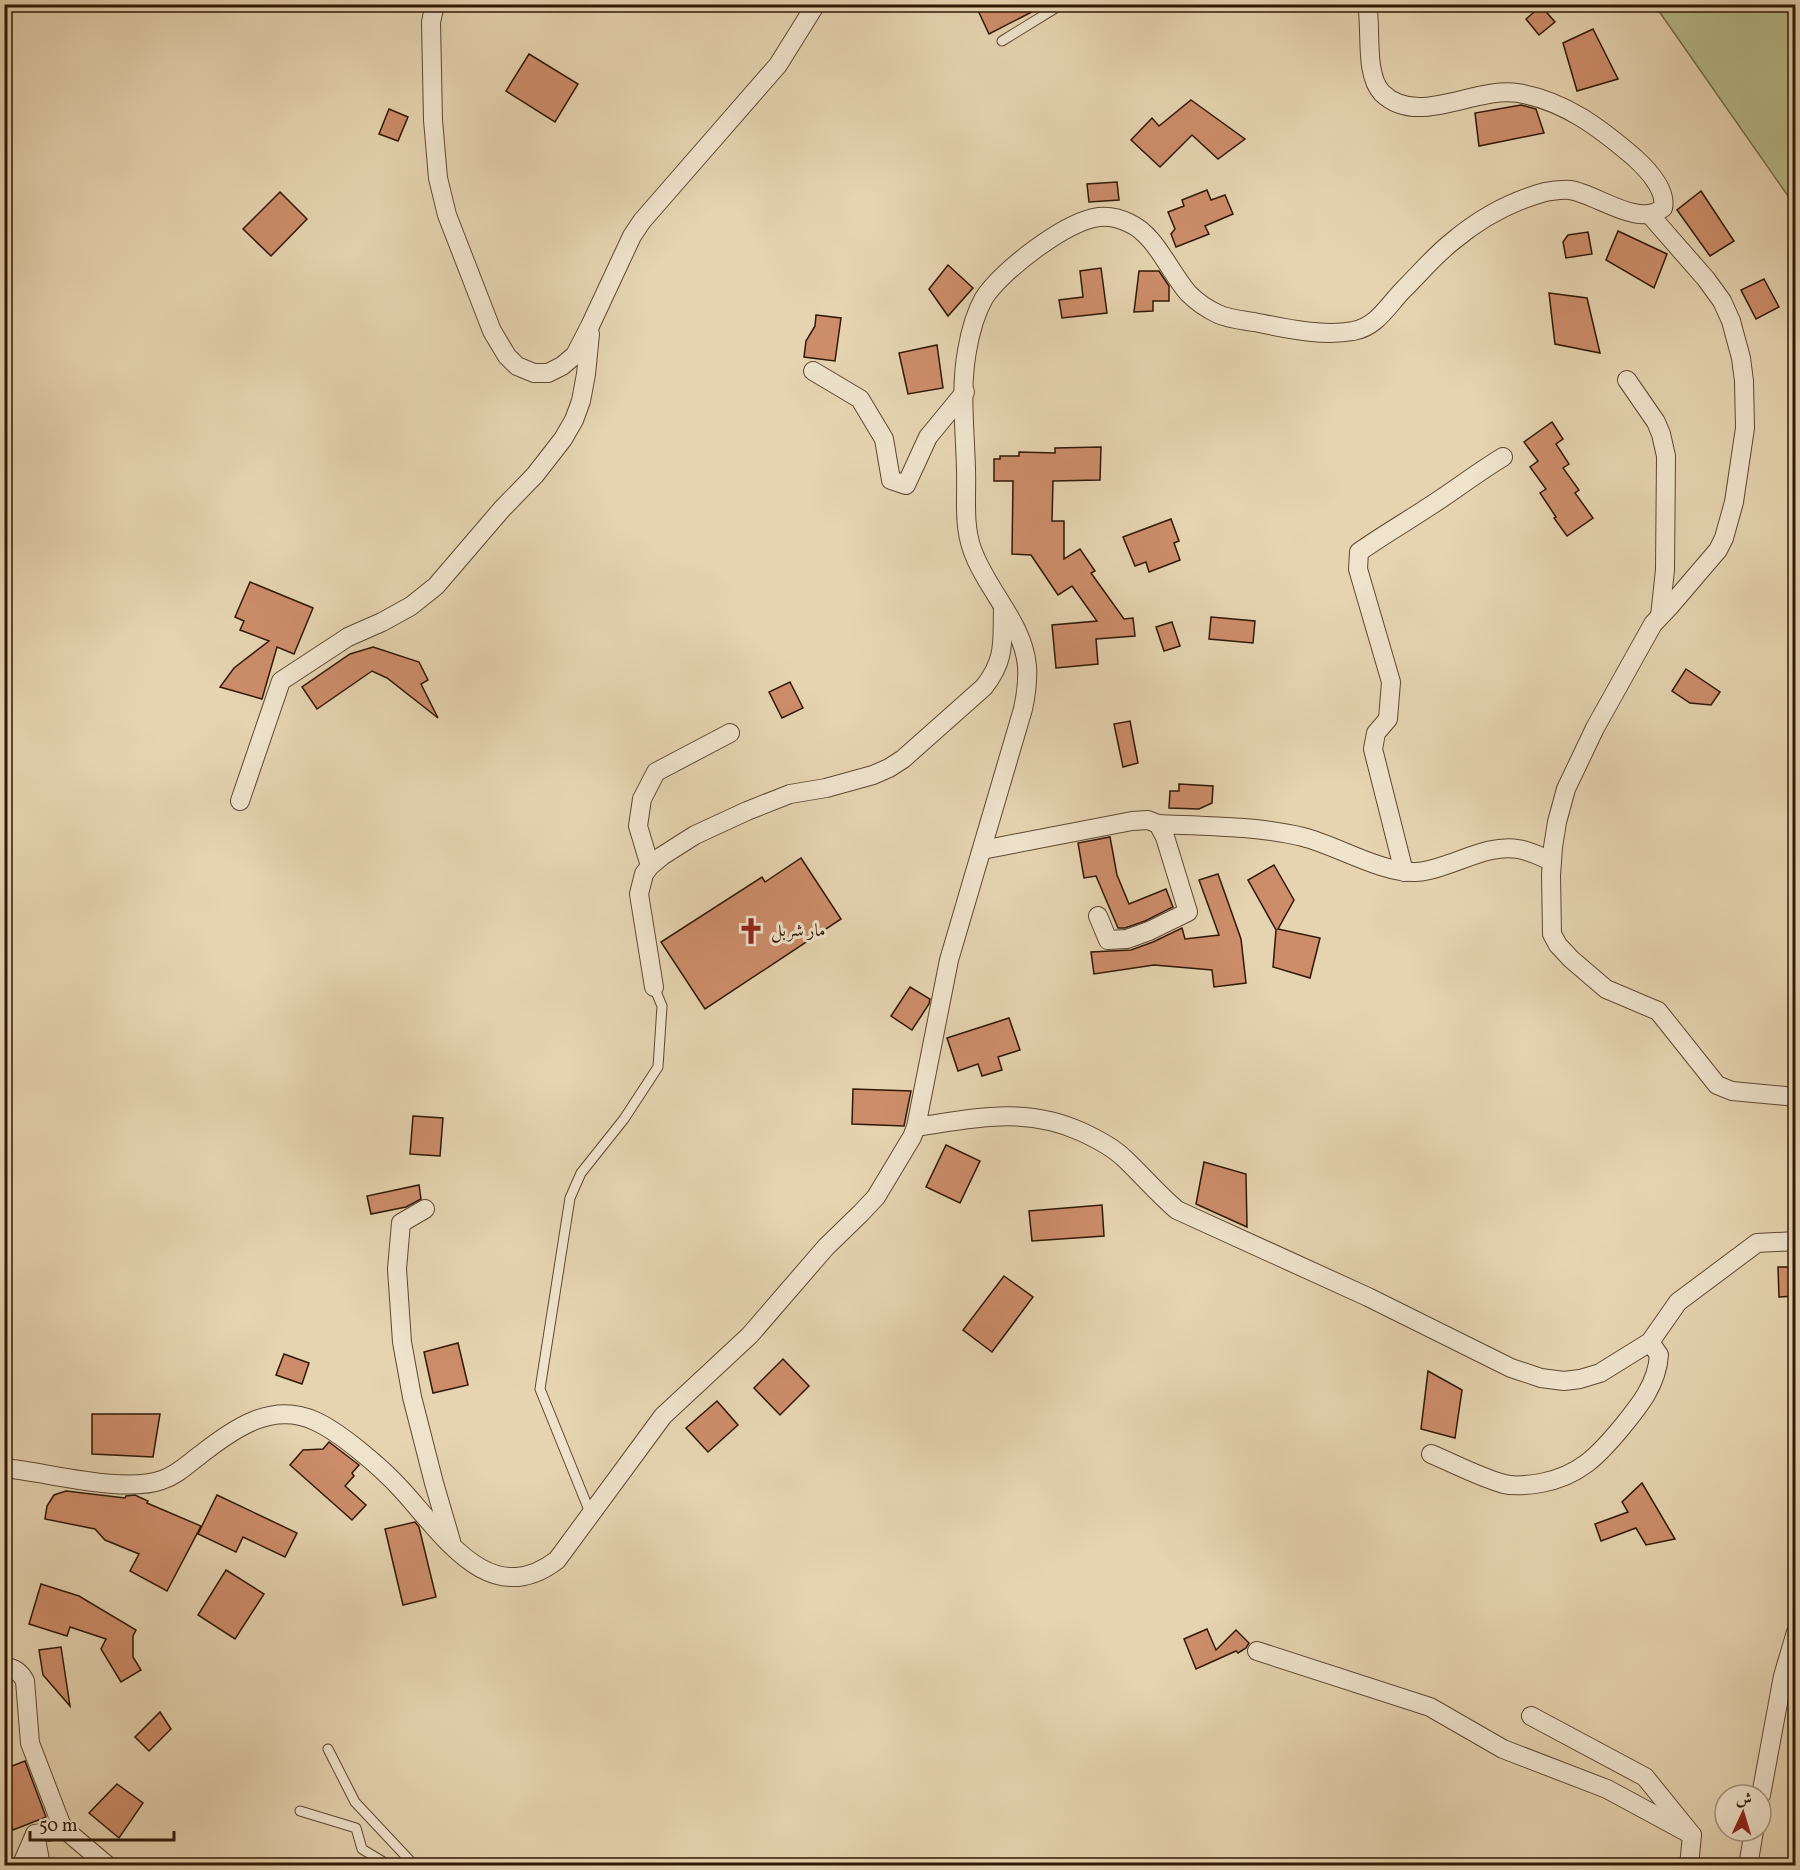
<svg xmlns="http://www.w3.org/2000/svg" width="1800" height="1870" viewBox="0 0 1800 1870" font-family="Vollkorn,Amiri,serif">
	<rect width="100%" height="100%" fill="#e6d4b1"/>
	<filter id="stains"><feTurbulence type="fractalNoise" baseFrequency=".00333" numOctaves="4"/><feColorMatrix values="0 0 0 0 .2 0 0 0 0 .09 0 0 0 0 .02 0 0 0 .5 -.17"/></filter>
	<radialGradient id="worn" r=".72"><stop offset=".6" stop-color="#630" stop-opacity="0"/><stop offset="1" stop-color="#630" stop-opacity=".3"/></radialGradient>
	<polygon fill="#b7bc8a" stroke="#746a48" stroke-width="1.5" points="1656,5 1795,5 1795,206 1656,7"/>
	<g fill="#cd8d6b" stroke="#301805" stroke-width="1.5">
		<polygon points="975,4 1047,4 989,34"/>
		<polygon points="1541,6 1555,22 1539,35 1526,19"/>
		<polygon points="1593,29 1618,79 1577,91 1563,43"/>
		<polygon points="529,54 578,84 555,122 506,91"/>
		<polygon points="1191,100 1245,139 1218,159 1192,135 1160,167 1131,140 1152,118 1159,126"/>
		<polygon points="1521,105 1536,109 1544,133 1479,146 1475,113"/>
		<polygon points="389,109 408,117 398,141 379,134"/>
		<polygon points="1117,182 1119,200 1089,202 1087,184"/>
		<polygon points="1207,190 1211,200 1225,195 1233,214 1205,226 1209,234 1176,247 1171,234 1175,229 1168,212 1184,206 1182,200"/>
		<polygon points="1701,191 1734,241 1710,256 1677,210"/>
		<polygon points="280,192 307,219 271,256 243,229"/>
		<polygon points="1618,231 1667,254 1654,288 1606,260"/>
		<polygon points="1588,232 1592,254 1566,258 1563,242 1568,235"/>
		<polygon points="948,265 973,288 948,316 929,289"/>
		<polygon points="1101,268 1107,313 1062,318 1059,300 1083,297 1080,271"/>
		<polygon points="1139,271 1159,271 1169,286 1169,301 1153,301 1153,311 1134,312"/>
		<polygon points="1764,279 1779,307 1756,319 1741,290"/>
		<polygon points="1549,293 1587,298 1600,353 1555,344"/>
		<polygon points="816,315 841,318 835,361 804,357 806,341 815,326"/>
		<polygon points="937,345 943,388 908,394 899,353"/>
		<polygon points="1552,422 1563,439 1556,444 1569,464 1563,468 1579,490 1575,493 1593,518 1567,536 1554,518 1556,517 1540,493 1546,489 1530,467 1538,461 1524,442"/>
		<polygon points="1101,447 1100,480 1053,481 1052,521 1064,521 1064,559 1080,549 1095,571 1091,573 1124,619 1133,618 1135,636 1096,639 1098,664 1056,668 1052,625 1097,621 1072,586 1058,595 1031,555 1012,554 1013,481 994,481 994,459 1000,459 1000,456 1019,456 1019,452 1055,453 1055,448"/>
		<polygon points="1171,519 1179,541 1174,543 1180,560 1149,572 1146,562 1135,566 1123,537"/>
		<polygon points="250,582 313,608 294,654 277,647 262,699 220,687 234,668 269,641 240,630 244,621 235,617"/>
		<polygon points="1211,617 1255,621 1253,643 1209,639"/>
		<polygon points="1172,622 1180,646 1164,651 1156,627"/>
		<polygon points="373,647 419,662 428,680 421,684 438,718 387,678 372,671 317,709 302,687 350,654"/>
		<polygon points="1686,669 1720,692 1711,705 1690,703 1672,691"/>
		<polygon points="790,682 803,708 782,718 769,692"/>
		<polygon points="1130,721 1138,763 1123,767 1114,724"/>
		<polygon points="1179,784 1213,786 1212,803 1199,809 1169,808 1170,791 1179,791"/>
		<polygon points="1110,837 1117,875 1129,904 1166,889 1173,907 1145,921 1125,928 1118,928 1096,876 1084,878 1078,843"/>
		<polygon points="801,858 841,919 705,1009 661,942 762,877 765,882"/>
		<polygon points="1274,865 1294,900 1278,929 1320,938 1310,978 1273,967 1276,930 1248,880"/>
		<polygon points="1218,874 1241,939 1246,983 1214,987 1212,970 1154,965 1094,974 1091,952 1131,950 1153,942 1182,928 1185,939 1219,935 1199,880"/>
		<polygon points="910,987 930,999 929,1004 912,1030 891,1016"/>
		<polygon points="1009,1018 1020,1050 998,1057 1002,1070 982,1076 978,1064 958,1071 947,1038"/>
		<polygon points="853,1089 911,1091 904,1126 852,1124"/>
		<polygon points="413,1116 443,1118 440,1156 410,1154"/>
		<polygon points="946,1145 980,1161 960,1203 926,1187"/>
		<polygon points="1204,1162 1246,1174 1247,1227 1196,1204"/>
		<polygon points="419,1185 421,1199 406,1207 371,1214 367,1196"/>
		<polygon points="1102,1205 1104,1236 1032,1241 1029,1211"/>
		<polygon points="1778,1267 1796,1267 1796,1296 1779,1297"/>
		<polygon points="1004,1276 1033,1297 992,1352 963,1330"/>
		<polygon points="458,1343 468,1385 433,1393 424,1352"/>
		<polygon points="284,1354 309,1363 302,1384 276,1375"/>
		<polygon points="783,1359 809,1386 780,1415 754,1388"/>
		<polygon points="1428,1371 1462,1390 1455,1438 1421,1429"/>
		<polygon points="717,1401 738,1425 708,1452 686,1428"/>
		<polygon points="92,1414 160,1414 153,1457 92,1454"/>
		<polygon points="329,1442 359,1465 352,1473 354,1476 345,1486 366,1505 352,1520 290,1465 303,1450 323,1449"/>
		<polygon points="1642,1483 1675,1539 1646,1545 1636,1528 1601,1541 1595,1524 1628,1512 1622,1502"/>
		<polygon points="66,1491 125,1498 126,1496 135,1495 148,1501 147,1503 201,1526 167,1591 130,1571 139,1554 105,1540 95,1529 45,1519 47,1506 54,1495"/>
		<polygon points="217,1495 297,1533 285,1557 243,1537 236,1552 198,1534"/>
		<polygon points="415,1522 419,1527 436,1597 403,1605 385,1529"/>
		<polygon points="226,1570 264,1594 235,1639 198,1615"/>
		<polygon points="41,1584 79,1596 136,1630 133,1636 133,1657 141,1670 121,1682 101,1649 106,1639 70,1627 67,1636 29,1624"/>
		<polygon points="1207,1629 1216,1650 1236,1630 1249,1643 1246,1648 1238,1653 1236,1651 1196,1669 1184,1639"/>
		<polygon points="61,1647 70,1706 43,1675 39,1650"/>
		<polygon points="160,1712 171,1729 149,1751 135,1737"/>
		<polygon points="25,1761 46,1817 13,1830 4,1808 4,1769"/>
		<polygon points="117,1784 143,1803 119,1838 89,1813"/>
	</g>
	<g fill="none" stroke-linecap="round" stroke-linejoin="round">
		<defs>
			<g id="service">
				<polyline points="1002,41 1062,4"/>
				<polyline points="591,1515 540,1389 570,1198 581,1173 624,1119 658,1067 662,1006 654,987"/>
				<polyline points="328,1749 355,1802 415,1866"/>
				<polyline points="300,1811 356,1828 362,1849 390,1866"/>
			</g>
			<g id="minor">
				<polyline points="435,4 431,22 433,120 438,178 447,215 492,331 507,356 517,366 534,373 548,373 562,366 575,355 590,326 632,236 642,221 778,65 816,4"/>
				<polyline points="1650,215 1706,279 1722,301 1731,321 1741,358 1744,381 1745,428 1734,502 1724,538 1718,550 1671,605 1653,624 1595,728 1566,789 1557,822 1553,847 1551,875 1552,934 1558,945 1571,959 1606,989 1658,1011 1717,1085 1732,1091 1796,1097"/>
				<polyline points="813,371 860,399 884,439 891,480 906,485 928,437 965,392"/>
				<polyline points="1627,380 1656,422 1661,434 1666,456 1665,570 1660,616"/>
				<polyline points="240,801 281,681 348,637 382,622 411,606 436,586 502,509 535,475 563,439 574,420 581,401 586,374 590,334"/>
				<path d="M 1158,824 C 1203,826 1259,826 1303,837 C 1338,846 1381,873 1416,872 C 1428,872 1440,867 1452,863 C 1472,856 1496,845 1518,849 C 1530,851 1541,857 1552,861"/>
				<polyline points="982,850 1132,821 1148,820 1158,824 1165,837 1188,912 1149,931 1127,939 1108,940 1098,916"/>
				<polyline points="650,866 638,826 642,799 656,772 730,733"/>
				<path d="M 1404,872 L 1373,749 L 1376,733 L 1388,719 L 1391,682 L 1358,569 L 1359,552 C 1383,535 1406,522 1430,506 C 1455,490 1478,472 1503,457"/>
				<path d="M 654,987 L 639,894 L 644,874 L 650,866 L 662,856 L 695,835 L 747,811 L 790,794 L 826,788 L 873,775 L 889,768 L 903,759 L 984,687 C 1006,659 1002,642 1003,608"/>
				<path d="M 916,1127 C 975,1118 1026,1106 1082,1132 C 1097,1139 1113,1147 1125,1159 C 1143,1176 1158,1194 1177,1210 L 1368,1297 L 1511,1368 L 1541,1378 L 1564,1381 L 1580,1379 L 1600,1373 L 1650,1342 L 1678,1302 L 1757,1243 L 1796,1241"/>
				<polyline points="425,1209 401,1223 397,1269 402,1342 412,1397 434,1483 451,1541"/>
				<path d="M 1431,1454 C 1455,1464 1479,1477 1504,1484 C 1515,1487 1529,1485 1541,1483 C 1579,1476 1598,1456 1622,1427 C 1640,1405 1657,1384 1659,1355 L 1650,1342"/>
				<path d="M 4,1468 C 47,1472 123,1494 162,1480 C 177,1475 188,1464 200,1455 C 233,1429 272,1401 315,1421 C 340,1432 382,1468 401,1489 C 442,1533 489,1612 557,1560 L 663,1416 L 750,1335 L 826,1247 L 861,1213 L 876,1197 L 912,1137 L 916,1127 L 949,960 L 1023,709 C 1026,695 1028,680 1027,666 C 1023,622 986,590 972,549 C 963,524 967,495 966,469 C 965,430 960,389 967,351 C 970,333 975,314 984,298 C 1001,271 1066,221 1099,217 C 1109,216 1119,218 1129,223 C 1155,234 1169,271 1188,293 C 1197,302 1207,309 1218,314 C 1229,319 1242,320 1254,322 C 1284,328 1323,337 1353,331 C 1377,327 1388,305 1404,289 C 1420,273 1435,255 1453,241 C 1479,219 1512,201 1545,192 C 1553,191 1562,189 1570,190 C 1597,194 1638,228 1663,208 C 1667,190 1647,169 1635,158 C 1600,128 1565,101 1518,93 C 1474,86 1418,128 1382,93 C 1364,74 1372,29 1367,4"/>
				<polyline points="1257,1651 1430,1707 1503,1749 1607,1789 1692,1835"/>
				<path d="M 4,1667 C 14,1667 21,1673 25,1681 L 30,1743 L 61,1824 L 69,1833 L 108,1866"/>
				<polyline points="1531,1716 1645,1777 1692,1835 1689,1866"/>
				<polyline points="1761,1795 1783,1676 1796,1632"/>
				<polyline points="21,1866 35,1834"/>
				<polyline points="41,1866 35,1834 65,1829"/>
				<polyline points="1748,1866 1754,1831"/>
			</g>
		</defs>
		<use href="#service" stroke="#5e4730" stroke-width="11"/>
		<use href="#minor" stroke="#5e4730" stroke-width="20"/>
		<use href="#service" stroke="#efe3cc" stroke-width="9"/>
		<use href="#minor" stroke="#efe3cc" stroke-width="18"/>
	</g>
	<defs>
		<symbol id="church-bare" viewBox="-9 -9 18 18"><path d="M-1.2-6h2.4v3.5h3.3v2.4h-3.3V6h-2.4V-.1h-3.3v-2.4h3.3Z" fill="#8f2418" stroke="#efe3cc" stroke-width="2.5" paint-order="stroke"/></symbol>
	</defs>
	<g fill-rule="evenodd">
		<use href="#church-bare" x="732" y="912" width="38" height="38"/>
	</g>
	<g text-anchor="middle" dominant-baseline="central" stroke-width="6" stroke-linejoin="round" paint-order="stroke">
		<g font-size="18" fill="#301805" stroke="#efe3cc" text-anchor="start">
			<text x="771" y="931">مار شربل</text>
		</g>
	</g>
	<rect width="1800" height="1870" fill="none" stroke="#e6d4b1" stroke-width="24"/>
	<rect x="6" y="6" width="1788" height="1858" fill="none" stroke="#301805" stroke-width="3"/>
	<rect x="12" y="12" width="1776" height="1846" fill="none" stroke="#301805" stroke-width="1.5"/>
	<g transform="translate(1743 1813) rotate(4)"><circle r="28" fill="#efe3cc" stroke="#a3927c" stroke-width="1.5"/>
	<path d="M0-4.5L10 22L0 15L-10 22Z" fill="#8f2418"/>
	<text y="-9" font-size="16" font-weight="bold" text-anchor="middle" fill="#301805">ش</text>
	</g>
	<path d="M30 1831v9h144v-9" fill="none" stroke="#301805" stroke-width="3"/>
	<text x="39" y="1831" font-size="18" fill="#301805" stroke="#efe3cc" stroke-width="4.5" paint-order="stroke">50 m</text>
	<rect width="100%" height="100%" filter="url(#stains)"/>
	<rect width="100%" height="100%" fill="url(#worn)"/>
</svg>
